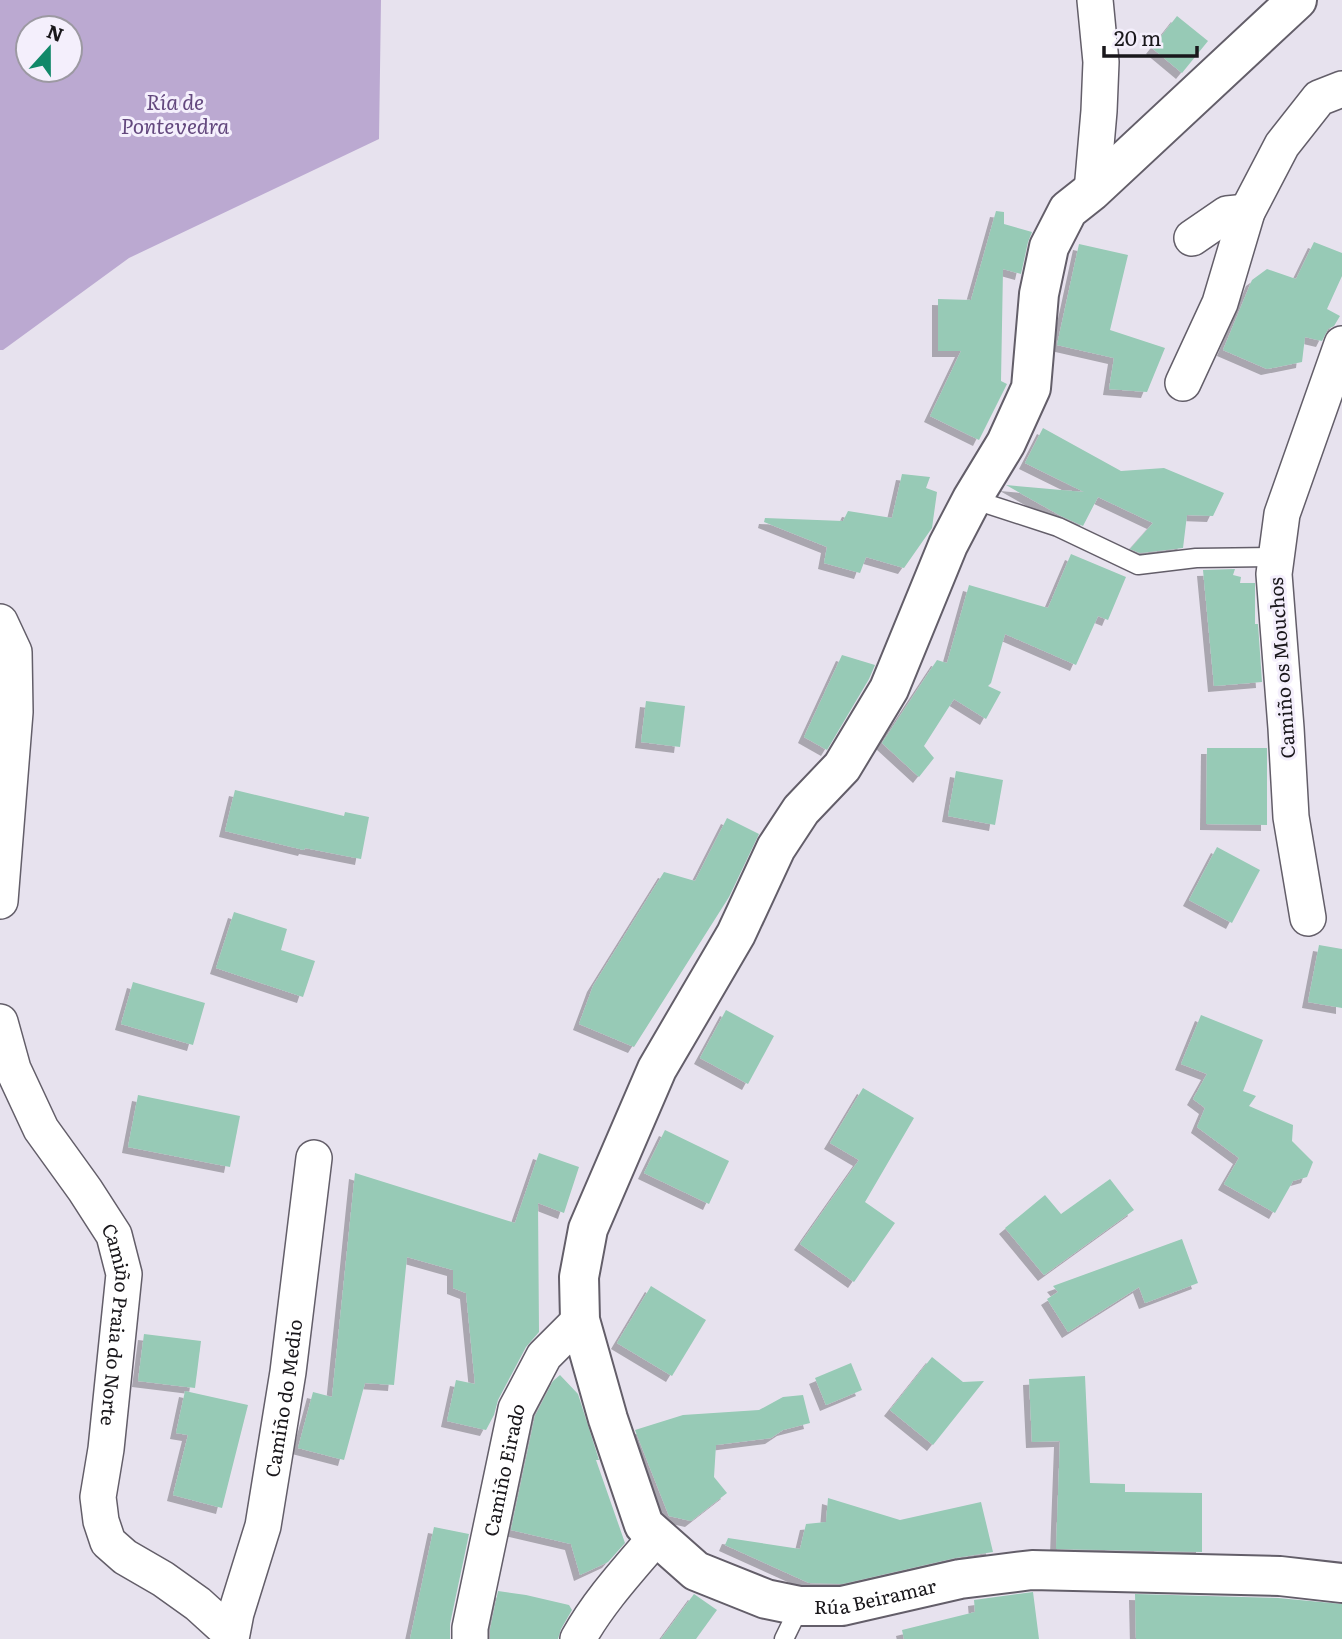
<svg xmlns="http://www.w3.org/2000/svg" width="1342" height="1639" viewBox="0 0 1342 1639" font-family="Literata,serif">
	<defs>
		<filter id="shadow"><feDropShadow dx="-6" dy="6" stdDeviation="0" flood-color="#0004"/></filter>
	</defs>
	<rect width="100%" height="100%" fill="#e7e2ee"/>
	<path fill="#bba9d1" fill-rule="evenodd" d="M 0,0 L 381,0 L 379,139 L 129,258 L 3,350 L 0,350 ZM 70,28 L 70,70 L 28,70 L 28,28 Z"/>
	<g fill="#97cab6" filter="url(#shadow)">
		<polygon points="1177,16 1208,41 1182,73 1152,48"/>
		<polygon points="996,211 1004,212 1004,224 1032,232 1028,242 1021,274 1003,269 1001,381 1007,384 979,440 930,416 961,351 938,351 938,299 971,300"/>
		<polygon points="1314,242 1342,253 1342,276 1327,309 1340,316 1334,326 1328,329 1322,341 1305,337 1302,362 1267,369 1223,350 1252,280 1267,269 1296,279"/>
		<polygon points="1079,244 1128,255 1110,330 1165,348 1147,392 1109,389 1114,358 1057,345"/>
		<polygon points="1043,428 1121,471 1164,468 1224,493 1213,516 1187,515 1183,548 1140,553 1130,549 1153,523 1098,497 1083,526 1061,516 1006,485 1084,492 1025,463"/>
		<polygon points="902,474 930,477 926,488 937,492 932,528 904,568 866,557 860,573 824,563 827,547 764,522 765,518 843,521 848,511 892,518"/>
		<polygon points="1071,554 1126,577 1108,620 1098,616 1076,665 1005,634 991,683 988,686 1001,692 986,719 954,699 924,746 934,758 919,777 882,743 937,660 947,663 969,585 1048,608"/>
		<polygon points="1235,569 1233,575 1241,577 1240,583 1255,583 1255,624 1258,624 1262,682 1214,686 1203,570"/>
		<polygon points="842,655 875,665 869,679 827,750 804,737"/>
		<polygon points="646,701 685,706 680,747 641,742"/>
		<polygon points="1207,748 1267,748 1267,825 1206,824"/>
		<polygon points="956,771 1003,780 995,825 948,816"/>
		<polygon points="235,790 344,816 345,812 369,817 361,859 305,848 304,850 225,831"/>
		<polygon points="727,818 759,834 729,897 634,1047 579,1024 593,986 664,872 695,881"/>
		<polygon points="1217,847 1260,870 1232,923 1189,900"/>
		<polygon points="234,912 287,929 281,950 315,961 303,997 216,968"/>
		<polygon points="1319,945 1342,949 1342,1008 1308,1002"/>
		<polygon points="133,982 205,1003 193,1045 121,1024"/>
		<polygon points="726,1010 774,1036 748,1084 700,1058"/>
		<polygon points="1201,1015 1263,1040 1243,1091 1256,1096 1249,1106 1293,1125 1292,1141 1313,1162 1307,1177 1293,1181 1275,1213 1224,1184 1239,1158 1197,1127 1205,1108 1193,1099 1207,1074 1181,1064"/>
		<polygon points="863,1088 914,1118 865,1202 895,1223 854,1282 800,1244 859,1160 830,1143"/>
		<polygon points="138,1095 240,1116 230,1167 128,1147"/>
		<polygon points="665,1130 729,1161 709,1204 644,1173"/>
		<polygon points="539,1153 579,1167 564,1213 538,1203 539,1332 526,1347 498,1400 494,1415 486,1430 447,1421 456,1380 475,1384 466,1293 453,1288 453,1270 407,1257 394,1385 365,1383 344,1460 298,1448 313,1392 332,1397 355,1173 515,1223"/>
		<polygon points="1110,1179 1134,1210 1044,1275 1005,1228 1045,1195 1061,1214"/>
		<polygon points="1182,1239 1198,1283 1145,1303 1139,1287 1068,1332 1047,1299 1058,1292 1053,1286"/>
		<polygon points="651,1286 706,1320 672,1376 617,1343"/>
		<polygon points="144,1334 201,1341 195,1388 138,1381"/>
		<polygon points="932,1357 963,1382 984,1381 933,1445 890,1410"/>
		<polygon points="851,1363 862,1390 826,1405 815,1378"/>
		<polygon points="560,1375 578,1394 599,1460 596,1460 625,1543 608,1562 580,1575 571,1544 511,1530 535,1416 553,1381"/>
		<polygon points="1085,1376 1090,1483 1125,1484 1125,1492 1202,1493 1202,1552 1056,1549 1060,1441 1032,1442 1029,1379"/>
		<polygon points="185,1391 248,1405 222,1508 173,1495 188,1435 176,1433"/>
		<polygon points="803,1395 810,1423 783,1430 771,1438 716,1445 714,1477 727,1493 691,1521 669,1516 635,1430 683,1415 759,1410 783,1397"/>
		<polygon points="828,1498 900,1520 981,1502 993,1552 955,1558 842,1584 809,1583 725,1545 728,1538 800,1549 806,1524 826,1522"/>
		<polygon points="434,1527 469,1534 450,1624 450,1639 410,1639"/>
		<polygon points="498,1591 526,1595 569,1605 572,1610 561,1629 558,1639 490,1639 490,1630"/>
		<polygon points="1033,1592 1039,1639 904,1639 902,1630 975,1612 974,1600"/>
		<polygon points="694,1594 717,1610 696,1639 661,1639"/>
		<polygon points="1135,1594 1278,1598 1342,1604 1342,1639 1136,1639"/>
	</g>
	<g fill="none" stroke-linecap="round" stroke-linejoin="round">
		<defs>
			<g id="lane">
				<polyline points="972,499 1058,527 1138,565 1196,558 1276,557"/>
				<polyline points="784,1639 800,1606"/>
			</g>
			<g id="street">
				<polyline points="1092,191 1099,111 1101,62 1095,0"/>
				<polyline points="1192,238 1227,214 1247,212"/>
				<polyline points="1183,383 1220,303 1247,212 1282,145 1319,98 1342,89"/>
				<polyline points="0,622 14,652 15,712 0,901"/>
				<polyline points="1308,918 1291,817 1286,728 1274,574 1282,514 1342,344"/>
				<path id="s1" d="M 0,1022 L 13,1069 L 41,1129 L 85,1190 L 114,1235 L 124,1274 L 106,1449 L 98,1497 L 101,1521 L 108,1542 L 125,1557 L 163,1579 L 198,1604 L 231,1634"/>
				<path id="s2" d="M 231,1639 L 236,1613 L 263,1526 L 288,1372 L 314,1158"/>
				<path id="s3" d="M 470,1639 L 470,1628 L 516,1409 L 544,1356 L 580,1320"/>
				<path d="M 578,1639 C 599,1601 629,1569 657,1536"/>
			</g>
			<g id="secondary">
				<path id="s4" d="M 1297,0 L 1092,191 L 1068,210 L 1049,247 L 1039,294 L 1031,388 L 1006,443 L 972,499 L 948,545 L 889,689 L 842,767 L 801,810 L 776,848 L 736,934 L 657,1069 L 588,1229 L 579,1277 L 580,1320 L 608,1419 L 644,1525 L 696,1571 L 766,1599 L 800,1606 L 842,1606 L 960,1579 L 1032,1570 L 1280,1576 L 1342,1583"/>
			</g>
		</defs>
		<use href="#lane" stroke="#635e69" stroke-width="21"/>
		<use href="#street" stroke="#635e69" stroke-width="38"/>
		<use href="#secondary" stroke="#635e69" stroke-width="42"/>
		<use href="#lane" stroke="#fff" stroke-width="18"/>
		<use href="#street" stroke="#fff" stroke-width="35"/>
		<use href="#secondary" stroke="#fff" stroke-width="38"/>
	</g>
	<g text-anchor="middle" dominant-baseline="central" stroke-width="6" stroke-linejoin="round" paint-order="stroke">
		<g font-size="19" fill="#19171b" stroke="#f4effc">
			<text transform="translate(1281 668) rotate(-94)">Camiño os Mouchos</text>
			<text stroke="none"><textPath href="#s1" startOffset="334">Camiño Praia do Norte</textPath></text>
			<text stroke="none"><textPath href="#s2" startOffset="247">Camiño do Medio</textPath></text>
			<text stroke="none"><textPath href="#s3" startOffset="173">Camiño Eirado</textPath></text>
			<text stroke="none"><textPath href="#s4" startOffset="2012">Rúa Beiramar</textPath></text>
		</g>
		<g font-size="21" font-style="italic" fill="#63487e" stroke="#f4effc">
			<text x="175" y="100">Ría de<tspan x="175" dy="24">Pontevedra</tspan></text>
		</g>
	</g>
	<g transform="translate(49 49) rotate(21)"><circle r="33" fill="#f4effc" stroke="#9c99a2" stroke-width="2"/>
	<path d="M0-5L12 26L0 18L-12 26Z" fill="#118869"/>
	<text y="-10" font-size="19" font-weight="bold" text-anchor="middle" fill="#19171b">N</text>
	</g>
	<path d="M1104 46v10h93v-10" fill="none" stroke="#19171b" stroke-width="3.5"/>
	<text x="1114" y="46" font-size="21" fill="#19171b" stroke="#f4effc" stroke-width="5" paint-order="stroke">20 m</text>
</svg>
